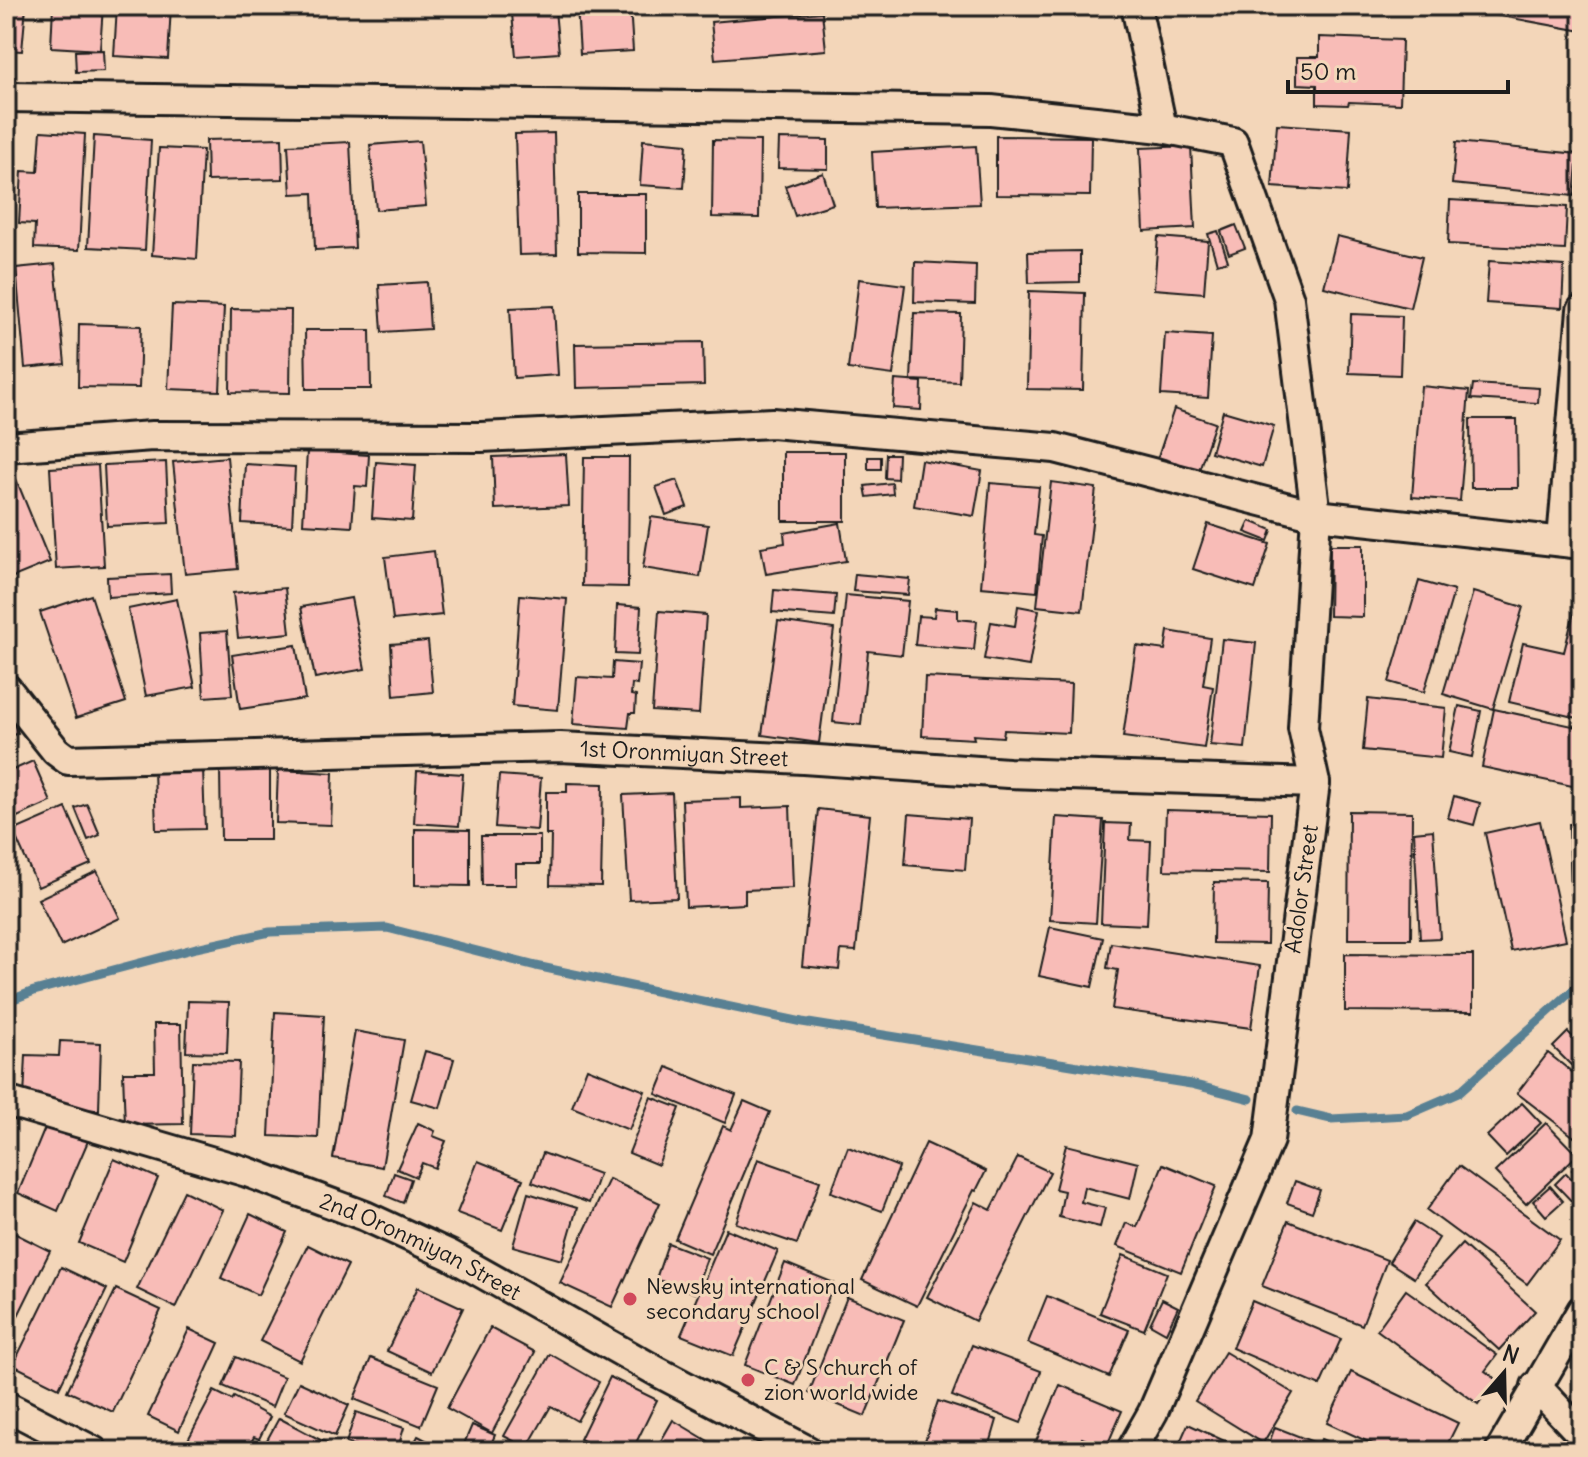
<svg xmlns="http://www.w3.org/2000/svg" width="1588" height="1457" viewBox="0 0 1588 1457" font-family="Delius,sans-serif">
	<rect width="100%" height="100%" fill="#f3d6b9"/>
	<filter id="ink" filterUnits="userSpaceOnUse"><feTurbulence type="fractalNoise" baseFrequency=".0125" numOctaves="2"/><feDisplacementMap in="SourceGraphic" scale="16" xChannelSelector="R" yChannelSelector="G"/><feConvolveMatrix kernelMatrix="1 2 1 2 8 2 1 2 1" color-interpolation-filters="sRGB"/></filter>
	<g filter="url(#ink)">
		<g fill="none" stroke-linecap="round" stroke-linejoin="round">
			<g stroke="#598093" stroke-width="9">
				<polyline points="6,1002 34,991 196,948 270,932 387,928 536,966 802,1022 1191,1084 1250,1099"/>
				<polyline points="1297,1111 1331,1119 1407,1115 1458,1093 1582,982"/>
			</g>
		</g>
		<g fill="#f8bcb7" stroke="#1c1c1c" stroke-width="2">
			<polygon points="6,6 26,6 22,51 6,50"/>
			<polygon points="53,6 103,6 100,50 51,47"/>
			<polygon points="117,6 171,6 168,59 114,56"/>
			<polygon points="577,6 630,6 633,51 580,54"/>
			<polygon points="1480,6 1582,6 1582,31 1479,12"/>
			<polygon points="555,10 559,53 516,56 512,14"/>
			<polygon points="822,12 826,50 715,59 711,22"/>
			<polygon points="1319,37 1402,40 1400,104 1349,102 1348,105 1317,104 1317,85 1297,84 1297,57 1319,57"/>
			<polygon points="103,50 104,71 76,72 75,51"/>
			<polygon points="1277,124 1351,129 1347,192 1272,187"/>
			<polygon points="41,131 85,134 79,250 34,248 35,224 19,223 22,171 38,172"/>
			<polygon points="554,133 557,254 519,255 515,134"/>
			<polygon points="94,136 151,140 145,250 88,247"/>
			<polygon points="996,136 1091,137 1090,196 996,195"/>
			<polygon points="282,138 283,179 207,181 206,140"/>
			<polygon points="779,139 828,140 828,169 778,168"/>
			<polygon points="643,140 687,144 684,188 640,185"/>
			<polygon points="713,140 760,141 759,218 712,217"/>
			<polygon points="420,141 426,206 376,210 370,145"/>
			<polygon points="350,142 355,248 315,250 313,193 291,194 288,145"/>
			<polygon points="1456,142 1578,154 1574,196 1452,184"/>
			<polygon points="976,146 980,204 875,208 872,152"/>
			<polygon points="1191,146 1195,228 1144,231 1140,148"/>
			<polygon points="159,148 203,150 197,259 152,255"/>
			<polygon points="823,173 833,204 795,216 785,186"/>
			<polygon points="578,194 646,194 646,253 578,252"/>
			<polygon points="1450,200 1567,207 1565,250 1448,244"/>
			<polygon points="1236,225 1245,248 1229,254 1221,231"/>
			<polygon points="1218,231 1228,261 1217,264 1208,234"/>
			<polygon points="1337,236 1422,257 1410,308 1324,287"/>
			<polygon points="1158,237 1208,241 1204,293 1154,289"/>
			<polygon points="1080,251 1080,282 1029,283 1028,252"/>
			<polygon points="1489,261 1564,266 1562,308 1486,303"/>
			<polygon points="6,262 13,379 6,380"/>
			<polygon points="915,262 976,265 975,304 914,302"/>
			<polygon points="55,264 65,364 25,368 16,268"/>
			<polygon points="859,279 905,285 893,375 848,369"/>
			<polygon points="427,282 430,329 382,332 379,285"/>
			<polygon points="1029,291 1085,293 1083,390 1027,389"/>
			<polygon points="172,305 224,307 220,391 168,389"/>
			<polygon points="554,306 558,375 514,378 510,308"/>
			<polygon points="231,309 291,310 290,393 230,392"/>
			<polygon points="914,313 961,314 959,382 911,380"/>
			<polygon points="1351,314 1402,316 1400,375 1349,373"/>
			<polygon points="79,324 141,326 139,388 78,387"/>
			<polygon points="305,330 370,330 371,389 306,389"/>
			<polygon points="1165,333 1212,336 1208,398 1161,395"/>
			<polygon points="703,342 704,385 576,388 575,344"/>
			<polygon points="895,380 922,382 921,410 893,408"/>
			<polygon points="1473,384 1539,388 1538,403 1471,399"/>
			<polygon points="1421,386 1469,391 1460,501 1412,497"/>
			<polygon points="1174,409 1215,423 1199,470 1158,457"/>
			<polygon points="1223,411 1274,426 1262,467 1211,452"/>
			<polygon points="1470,419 1517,419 1518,488 1471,488"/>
			<polygon points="307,451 369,455 367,487 355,486 352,527 303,524"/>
			<rect x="783" y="452" width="62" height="69"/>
			<polygon points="566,454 569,506 495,509 493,457"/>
			<polygon points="886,454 898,454 897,479 885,478"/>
			<polygon points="227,457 238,569 185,574 173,462"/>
			<polygon points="584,457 629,457 628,587 582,586"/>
			<rect x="868" y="457" width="13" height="12"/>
			<polygon points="921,460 982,471 974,516 914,506"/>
			<polygon points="166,462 169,523 107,526 104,465"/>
			<polygon points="376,462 416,465 412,521 372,518"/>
			<polygon points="245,464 295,467 292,526 242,523"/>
			<polygon points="98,465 104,566 56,569 50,468"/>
			<polygon points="14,474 50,562 6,580 6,477"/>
			<polygon points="677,480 687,507 666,515 656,487"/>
			<polygon points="1051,482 1096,488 1082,611 1037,606"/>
			<polygon points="892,483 893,494 867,497 865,486"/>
			<polygon points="990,483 1039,487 1034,535 1042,536 1037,592 981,587"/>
			<polygon points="651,517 708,525 700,577 643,568"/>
			<polygon points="1250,521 1272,530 1268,541 1245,532"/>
			<polygon points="840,523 846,561 766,574 761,547 785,543 784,533"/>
			<polygon points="1208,524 1270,544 1255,589 1193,569"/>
			<polygon points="1330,545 1363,545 1363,617 1329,616"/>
			<polygon points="434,551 442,615 393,620 385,557"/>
			<polygon points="170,574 171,593 108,597 107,577"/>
			<polygon points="855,574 910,579 908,595 853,591"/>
			<polygon points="1419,581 1454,591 1424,692 1389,682"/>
			<polygon points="285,588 290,633 238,638 233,593"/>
			<polygon points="774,590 836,595 834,617 772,612"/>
			<polygon points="1473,592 1523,607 1493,709 1443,694"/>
			<polygon points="91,595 126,702 76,718 40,612"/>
			<polygon points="520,595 567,599 558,710 512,706"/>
			<polygon points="846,595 908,601 902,655 868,651 861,725 833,722"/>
			<polygon points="1578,596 1582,597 1582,719 1509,702 1523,643 1564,652"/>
			<polygon points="351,598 365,669 315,678 301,607"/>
			<polygon points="177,599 195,687 146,696 128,609"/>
			<polygon points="617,605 641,607 638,655 615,654"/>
			<polygon points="1018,606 1039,610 1029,666 984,659 991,622 1015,626"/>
			<polygon points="935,608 958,610 958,619 977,621 974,650 915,645 918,616 934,617"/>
			<polygon points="659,611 706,615 699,714 652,711"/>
			<polygon points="778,621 834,629 819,743 762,735"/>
			<polygon points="227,631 232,695 204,697 200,633"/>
			<polygon points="1168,631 1210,638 1203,685 1213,687 1204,748 1123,737 1136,646 1165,650"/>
			<polygon points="1222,639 1256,643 1245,748 1210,745"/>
			<polygon points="428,641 433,692 394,696 391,644"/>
			<polygon points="296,645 305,699 240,709 232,655"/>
			<polygon points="613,662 639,664 637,685 632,684 631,695 636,696 635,713 630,713 628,728 573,724 577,677 612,679"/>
			<polygon points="925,677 1071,684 1069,733 1004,730 1003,737 973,735 974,739 922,736"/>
			<polygon points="1368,699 1446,708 1441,758 1363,750"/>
			<polygon points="1459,706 1481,711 1472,757 1449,752"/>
			<polygon points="6,707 18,733 6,738"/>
			<polygon points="1494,709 1582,728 1582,788 1482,767"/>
			<polygon points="33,761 51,802 6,822 6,773"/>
			<polygon points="203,768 205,829 156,830 154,770"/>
			<polygon points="220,768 270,768 270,840 221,840"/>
			<polygon points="278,770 333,773 331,825 276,823"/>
			<polygon points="417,771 463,774 459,826 414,823"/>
			<polygon points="499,775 541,778 537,830 495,827"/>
			<polygon points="567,783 603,784 601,886 550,885 551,835 546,835 546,792 567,792"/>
			<polygon points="672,793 677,898 629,900 623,795"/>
			<polygon points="1454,796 1480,803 1474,825 1448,818"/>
			<polygon points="741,798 741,808 790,806 793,888 745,890 745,904 686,907 682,800"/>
			<polygon points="87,804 100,835 88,840 75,808"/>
			<polygon points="66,808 91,864 38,887 13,831"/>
			<polygon points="818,809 870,815 856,951 841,950 839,970 802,966"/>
			<polygon points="1166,810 1271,813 1270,872 1164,870"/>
			<polygon points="1349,811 1412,812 1411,939 1348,939"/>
			<polygon points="909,814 969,819 965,870 905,865"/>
			<polygon points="1056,817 1103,820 1096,923 1050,920"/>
			<polygon points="1540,821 1566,940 1511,951 1485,833"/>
			<polygon points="1105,823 1131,824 1130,840 1151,841 1147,925 1101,923"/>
			<polygon points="1569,824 1582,824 1582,893 1571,894"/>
			<polygon points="415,829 470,830 470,886 415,885"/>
			<polygon points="1433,830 1440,938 1420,939 1414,832"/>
			<polygon points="481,836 540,836 540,864 516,864 516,885 482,885"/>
			<polygon points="97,871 120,918 61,946 38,899"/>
			<polygon points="1214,882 1268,883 1267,944 1213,943"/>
			<polygon points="1050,927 1103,938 1092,987 1039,976"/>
			<polygon points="1111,943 1260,966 1251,1028 1112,1009 1118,970 1107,968"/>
			<polygon points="1345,954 1473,955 1473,1012 1345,1011"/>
			<polygon points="188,1001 229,1002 227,1053 186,1052"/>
			<polygon points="275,1012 324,1015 318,1138 269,1136"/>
			<polygon points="154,1024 181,1024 183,1124 125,1125 123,1072 155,1072"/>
			<polygon points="355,1031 404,1040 382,1167 333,1158"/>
			<polygon points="1568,1032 1582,1046 1582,1057 1572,1066 1553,1047"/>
			<polygon points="60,1041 101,1043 99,1110 52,1108 53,1100 24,1098 26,1055 59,1056"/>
			<polygon points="425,1051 454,1059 440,1108 411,1100"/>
			<polygon points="1548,1053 1582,1080 1582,1143 1517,1093"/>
			<polygon points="1582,1060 1582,1077 1574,1070"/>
			<polygon points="193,1061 239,1062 236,1136 190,1134"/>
			<polygon points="667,1067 736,1095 725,1123 656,1094"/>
			<polygon points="587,1068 645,1091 629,1130 572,1107"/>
			<polygon points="651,1097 680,1108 658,1165 629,1153"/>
			<polygon points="744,1101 770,1112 710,1254 675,1239 723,1126 731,1130"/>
			<polygon points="1522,1103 1541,1123 1506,1156 1487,1136"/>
			<polygon points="47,1123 88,1141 58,1211 18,1193"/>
			<polygon points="418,1123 435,1131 433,1136 446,1141 435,1168 422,1163 416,1177 397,1169"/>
			<polygon points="1546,1123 1577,1155 1526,1204 1495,1172"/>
			<polygon points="926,1143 986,1171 976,1191 974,1190 917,1306 862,1280"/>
			<polygon points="1066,1145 1138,1163 1130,1199 1084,1187 1081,1202 1105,1208 1100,1227 1059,1217 1064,1191 1055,1189"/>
			<polygon points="848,1147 899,1167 882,1211 831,1192"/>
			<polygon points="543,1153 599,1174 589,1203 532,1182"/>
			<polygon points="1018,1157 1050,1172 975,1321 927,1297 976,1202 991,1210"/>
			<polygon points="114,1159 158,1178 123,1262 79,1243"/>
			<polygon points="758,1159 820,1181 797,1244 736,1223"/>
			<polygon points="1582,1159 1582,1179 1572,1170"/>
			<polygon points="478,1161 523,1179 502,1230 457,1213"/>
			<polygon points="1163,1164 1216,1186 1181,1272 1117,1246 1126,1223 1137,1227"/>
			<polygon points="1459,1166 1560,1240 1527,1284 1427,1210"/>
			<polygon points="394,1173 411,1179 403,1203 386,1196"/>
			<polygon points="1566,1173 1582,1190 1582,1212 1555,1184"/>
			<polygon points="609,1179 660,1203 612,1307 560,1283"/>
			<polygon points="1295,1181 1320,1190 1312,1212 1287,1203"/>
			<polygon points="1550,1186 1563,1201 1546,1216 1533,1201"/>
			<polygon points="184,1191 223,1210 176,1308 137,1289"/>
			<polygon points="528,1193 577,1208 562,1260 513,1246"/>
			<polygon points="250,1214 287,1232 258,1295 221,1278"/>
			<polygon points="1288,1221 1387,1260 1362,1325 1262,1286"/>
			<polygon points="1414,1222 1439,1238 1414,1278 1389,1262"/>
			<polygon points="6,1229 50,1251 6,1340"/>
			<polygon points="726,1229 778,1251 733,1356 681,1335"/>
			<polygon points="668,1243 707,1258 694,1293 656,1279"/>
			<polygon points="1462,1244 1535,1311 1499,1350 1426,1283"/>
			<polygon points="308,1245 348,1265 300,1361 260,1341"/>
			<polygon points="1123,1255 1167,1273 1144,1330 1100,1313"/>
			<polygon points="785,1263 834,1283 795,1385 745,1365"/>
			<polygon points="61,1267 107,1289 59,1388 13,1365"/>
			<polygon points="418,1287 463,1308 432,1372 387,1351"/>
			<polygon points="116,1289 161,1310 113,1412 67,1391"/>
			<polygon points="1406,1290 1497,1355 1485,1371 1496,1379 1478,1404 1377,1330"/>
			<polygon points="1047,1296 1129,1330 1109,1377 1028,1343"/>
			<polygon points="847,1297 904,1320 865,1416 809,1393"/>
			<polygon points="1162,1299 1178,1307 1166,1333 1150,1324"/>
			<polygon points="1252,1301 1341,1339 1320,1386 1232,1348"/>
			<polygon points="490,1328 535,1352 492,1433 447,1408"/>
			<polygon points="189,1329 219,1343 179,1431 148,1416"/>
			<polygon points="972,1345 1041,1371 1021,1423 952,1396"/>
			<polygon points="1225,1352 1293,1393 1263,1443 1195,1401"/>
			<polygon points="550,1354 599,1382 577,1421 551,1406 527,1448 504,1436"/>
			<polygon points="236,1357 284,1377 272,1407 223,1386"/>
			<polygon points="371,1358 438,1385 421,1426 354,1399"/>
			<polygon points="1351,1372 1458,1423 1444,1451 1388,1451 1327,1423"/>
			<polygon points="610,1377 657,1400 632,1451 605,1451 580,1439"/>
			<polygon points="299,1382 349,1405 335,1436 284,1413"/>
			<polygon points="1060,1385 1122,1411 1106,1448 1082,1438 1077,1451 1032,1451"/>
			<polygon points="214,1391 232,1400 234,1397 270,1417 259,1439 254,1437 246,1451 182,1451"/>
			<polygon points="938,1401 997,1420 988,1451 922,1450"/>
			<polygon points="356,1412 404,1428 397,1451 371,1451 346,1443"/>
			<polygon points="279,1418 330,1445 327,1451 261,1451"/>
			<polygon points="673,1420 723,1450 722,1451 655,1451"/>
			<polygon points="1188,1424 1246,1451 1176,1451"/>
			<polygon points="472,1425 495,1435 488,1451 461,1451"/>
			<polygon points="1275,1427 1316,1443 1313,1451 1266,1451"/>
			<polygon points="418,1436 447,1451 410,1451"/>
			<polygon points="1321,1439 1349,1451 1316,1451"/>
		</g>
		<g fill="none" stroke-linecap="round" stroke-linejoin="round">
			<defs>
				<g id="minor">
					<polyline points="1136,6 1162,128"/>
					<polyline points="6,97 991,110 1162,128 1233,142 1289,299 1316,515 1303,728 1315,783 1269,1140 1153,1412 1131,1451"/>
					<polyline points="6,447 152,436 481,437 772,423 1055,448 1316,515 1582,544"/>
					<polyline points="1562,540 1582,310"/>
					<path id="s1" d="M 6,688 L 56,751 L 68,760 L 560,747 L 803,759 L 1008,773 L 1315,783"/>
					<path id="s2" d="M 6,1101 L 247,1172 L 365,1216 L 450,1255 L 658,1372 L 808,1451"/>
					<polyline points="1536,1386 1582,1435"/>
					<polyline points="6,1406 93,1451"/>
					<polyline points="1500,1451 1582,1310"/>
				</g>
			</defs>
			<use href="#minor" stroke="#1c1c1c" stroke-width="34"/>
			<use href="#minor" stroke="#f3d6b9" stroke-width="28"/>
		</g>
	</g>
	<g fill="#d1495b" stroke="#f3d6b9" stroke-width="3">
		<circle cx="630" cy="1299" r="8"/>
		<circle cx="748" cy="1380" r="8"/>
	</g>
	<g text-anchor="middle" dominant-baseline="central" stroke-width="6" stroke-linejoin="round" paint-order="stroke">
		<g font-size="22" fill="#1c1c1c" stroke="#f3d6b9">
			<text stroke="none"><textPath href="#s1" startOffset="712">1st Oronmiyan Street</textPath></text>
			<text transform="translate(1301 889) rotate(-82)">Adolor Street</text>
			<text stroke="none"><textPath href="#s2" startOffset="440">2nd Oronmiyan Street</textPath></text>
		</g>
		<g font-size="22" fill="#1c1c1c" stroke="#f3d6b9" text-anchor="start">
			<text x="646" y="1286">Newsky international<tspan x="646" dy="25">secondary school</tspan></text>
			<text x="764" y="1367">C &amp; S church of<tspan x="764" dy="25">zion world wide</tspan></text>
		</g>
	</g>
	<rect width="1588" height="1457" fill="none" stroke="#f3d6b9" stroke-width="32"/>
	<rect x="16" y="16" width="1556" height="1425" fill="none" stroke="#1c1c1c" stroke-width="3" filter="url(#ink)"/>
	<g transform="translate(1504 1373) rotate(20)" stroke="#f3d6b9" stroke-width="6" paint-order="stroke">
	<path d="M0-6L14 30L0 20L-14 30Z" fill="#1c1c1c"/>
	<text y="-12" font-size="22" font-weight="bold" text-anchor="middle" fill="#1c1c1c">N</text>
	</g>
	<path d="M1288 80v12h220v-12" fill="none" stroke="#1c1c1c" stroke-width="4"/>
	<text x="1300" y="80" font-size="24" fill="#1c1c1c" stroke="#f3d6b9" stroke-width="6" paint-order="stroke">50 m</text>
</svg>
